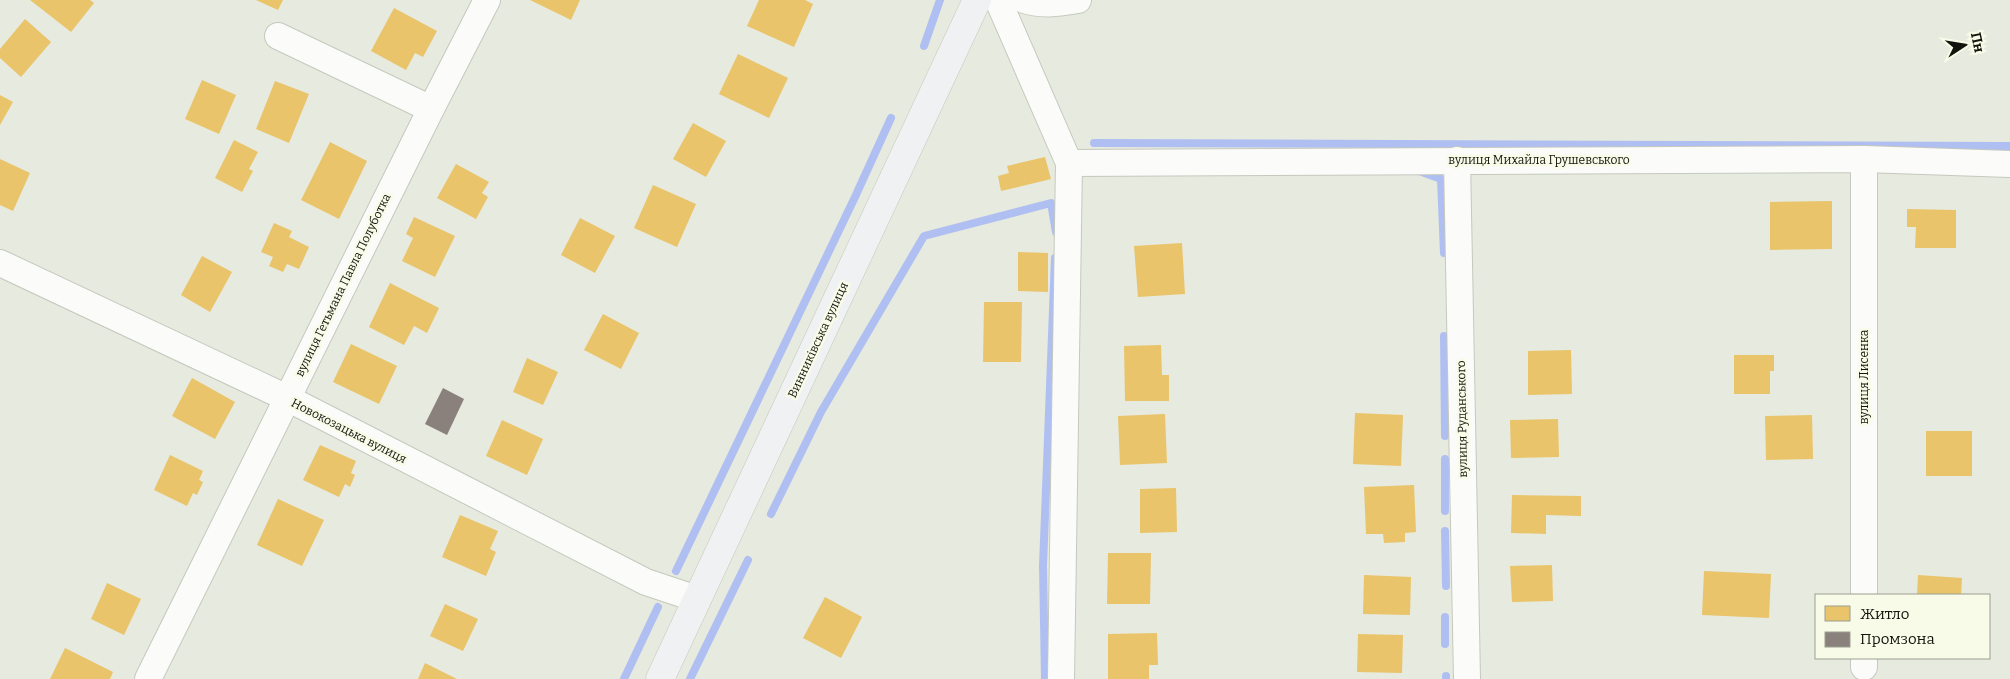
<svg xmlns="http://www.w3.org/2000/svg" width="2010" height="679" viewBox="0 0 2010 679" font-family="Bitter,serif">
	<rect width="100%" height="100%" fill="#e7eade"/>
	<g fill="#e9c46a">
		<polygon points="30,0 90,0 94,3 71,32"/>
		<polygon points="256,0 283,0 278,10"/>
		<polygon points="530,0 580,0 571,20"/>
		<polygon points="759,0 805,0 813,4 794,47 747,26"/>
		<polygon points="394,8 437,31 423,57 415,53 406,70 371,51"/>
		<polygon points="25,19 51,42 21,77 0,58 0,49"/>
		<polygon points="738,54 788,78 769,118 719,94"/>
		<polygon points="202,80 236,95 219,134 185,119"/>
		<polygon points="275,81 309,94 289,143 256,129"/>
		<polygon points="0,95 13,102 0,125"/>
		<polygon points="693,123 726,141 706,177 673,159"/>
		<polygon points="234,140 258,152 249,169 253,171 242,192 215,178"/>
		<polygon points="330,142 367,161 339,219 301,200"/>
		<polygon points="1045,157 1051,179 1001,191 998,176 1009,173 1007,166"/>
		<polygon points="0,159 30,173 13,211 0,205"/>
		<polygon points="456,164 489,182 482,193 488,197 476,219 437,198"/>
		<polygon points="653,185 696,204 677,247 634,228"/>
		<polygon points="1832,201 1832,249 1770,250 1770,202"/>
		<polygon points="1907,209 1956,210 1956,248 1915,248 1916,227 1907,227"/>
		<polygon points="414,217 455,236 435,277 402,261 413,238 406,234"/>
		<polygon points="580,218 615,236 595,273 561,255"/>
		<polygon points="274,223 292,231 289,237 309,247 299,269 287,264 283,272 269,266 273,257 261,252"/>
		<polygon points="1182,243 1185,294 1138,297 1134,246"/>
		<polygon points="1018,252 1048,253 1048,292 1018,291"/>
		<polygon points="202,256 232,272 210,312 181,295"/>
		<polygon points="390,283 439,308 427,333 414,326 404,345 369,327"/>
		<polygon points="984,302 1022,302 1021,362 983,362"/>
		<polygon points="603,314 639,333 621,369 584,350"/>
		<polygon points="351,344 397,366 379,404 333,382"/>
		<polygon points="1161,345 1162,375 1169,375 1169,401 1125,401 1124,346"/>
		<polygon points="1571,350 1572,394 1528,395 1528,351"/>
		<polygon points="1734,355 1774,355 1774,371 1770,371 1770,394 1734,394"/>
		<polygon points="527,358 558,372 543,405 513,392"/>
		<polygon points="192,378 235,402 215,439 172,416"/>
		<polygon points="1355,413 1403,415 1401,466 1353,464"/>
		<polygon points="1165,414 1167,463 1120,465 1118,416"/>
		<polygon points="1812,415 1813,459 1766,460 1765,416"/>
		<polygon points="1558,419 1559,457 1511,458 1510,420"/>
		<polygon points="502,420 543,439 527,475 486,456"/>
		<rect x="1926" y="431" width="46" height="45"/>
		<polygon points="320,445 356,461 351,473 355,475 350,487 345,484 339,497 303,480"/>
		<polygon points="170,455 203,471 199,480 203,482 197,495 193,493 187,506 154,490"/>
		<polygon points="1414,485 1416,532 1405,533 1405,542 1384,543 1383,534 1366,534 1364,487"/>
		<polygon points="1176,488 1177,532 1140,533 1140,489"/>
		<polygon points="1512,495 1581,496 1581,516 1546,515 1546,534 1511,533"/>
		<polygon points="278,499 324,520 302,566 257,545"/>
		<polygon points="460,515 498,531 490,549 496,552 486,576 442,557"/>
		<polygon points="1108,553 1151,553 1150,604 1107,604"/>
		<polygon points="1552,565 1553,601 1512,602 1510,566"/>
		<polygon points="1704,571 1771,574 1769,618 1702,615"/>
		<polygon points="1364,575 1411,577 1410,615 1363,614"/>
		<polygon points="1918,575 1962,578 1961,595 1917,595"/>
		<polygon points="107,583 141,599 124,635 91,619"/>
		<polygon points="825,597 862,617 841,658 803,638"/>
		<polygon points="445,604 478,619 463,651 430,636"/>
		<polygon points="1157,633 1158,665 1149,665 1149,679 1108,679 1108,634"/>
		<polygon points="1358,634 1403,635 1402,673 1357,672"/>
		<polygon points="65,648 113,672 110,679 50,679"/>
		<polygon points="425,663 457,679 418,679"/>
	</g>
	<polygon fill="#8a817c" points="443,388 464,399 447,435 425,424"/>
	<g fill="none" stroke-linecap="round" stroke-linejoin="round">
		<g stroke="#b0bff2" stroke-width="8">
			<polyline points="924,46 940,0"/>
			<polyline points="1094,143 2010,146"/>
			<polyline points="1419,171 1441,179 1444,253"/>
			<polyline points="1444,336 1445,436"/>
			<polyline points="1445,459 1445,511"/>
			<polyline points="771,514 821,412 924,236 1051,203 1056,232"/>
			<polyline points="1445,531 1446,586"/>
			<polyline points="676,571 855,197 891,118"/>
			<polyline points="1445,617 1445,644"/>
			<polyline points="1446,676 1446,679"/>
			<polyline points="624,679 658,607"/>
			<polyline points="690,679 748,560"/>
			<polyline points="1045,679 1043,566 1055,258"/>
		</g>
		<defs>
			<g id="minor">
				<polyline points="998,0 1069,163 1061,679"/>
				<path d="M 1024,0 C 1043,6 1059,3 1078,0"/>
				<polyline points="278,36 431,109"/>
				<polyline points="1864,159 1864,595"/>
				<polyline points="1457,160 1467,679"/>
				<polyline points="1069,163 1864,159 2010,164"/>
				<polyline points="0,263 287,398 646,582 697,599"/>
				<polyline points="1864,658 1864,667"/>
				<polyline points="148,679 431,109 487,0"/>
			</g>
			<polyline id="secondary" points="660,679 977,0"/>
		</defs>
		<use href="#minor" stroke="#c5c8be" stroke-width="28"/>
		<use href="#secondary" stroke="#c5c8be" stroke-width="29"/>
		<use href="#minor" stroke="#fbfcfa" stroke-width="26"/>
		<use href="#secondary" stroke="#f0f1f2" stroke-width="28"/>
	</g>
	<g text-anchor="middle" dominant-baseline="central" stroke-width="5" stroke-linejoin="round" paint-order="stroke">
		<g font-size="12" fill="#13140d" stroke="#f8fbe8">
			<text x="1539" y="160">вулиця Михайла Грушевського</text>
			<text transform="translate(343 285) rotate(-64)">вулиця Гетьмана Павла Полуботка</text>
			<text transform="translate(818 340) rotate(-65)">Винниківська вулиця</text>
			<text transform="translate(1864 377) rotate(-90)">вулиця Лисенка</text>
			<text transform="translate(1462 419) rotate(-91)">вулиця Руданського</text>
			<text transform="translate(349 431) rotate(27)">Новокозацька вулиця</text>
		</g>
	</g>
	<rect x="1815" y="594" width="175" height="65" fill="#f8fbe8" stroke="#9c9f90"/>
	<rect x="1825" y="606" width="25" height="15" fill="#e9c46a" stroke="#9c9f90"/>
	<text x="1860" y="619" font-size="15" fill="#13140d">Житло</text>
	<rect x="1825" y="632" width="25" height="15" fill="#8a817c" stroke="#9c9f90"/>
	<text x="1860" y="644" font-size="15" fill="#13140d">Промзона</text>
	<g transform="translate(1965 45) rotate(78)" stroke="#f8fbe8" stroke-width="4" paint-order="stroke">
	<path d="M0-4L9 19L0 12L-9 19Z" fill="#13140d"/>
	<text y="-8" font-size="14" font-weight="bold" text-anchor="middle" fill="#13140d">Пн</text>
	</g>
</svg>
